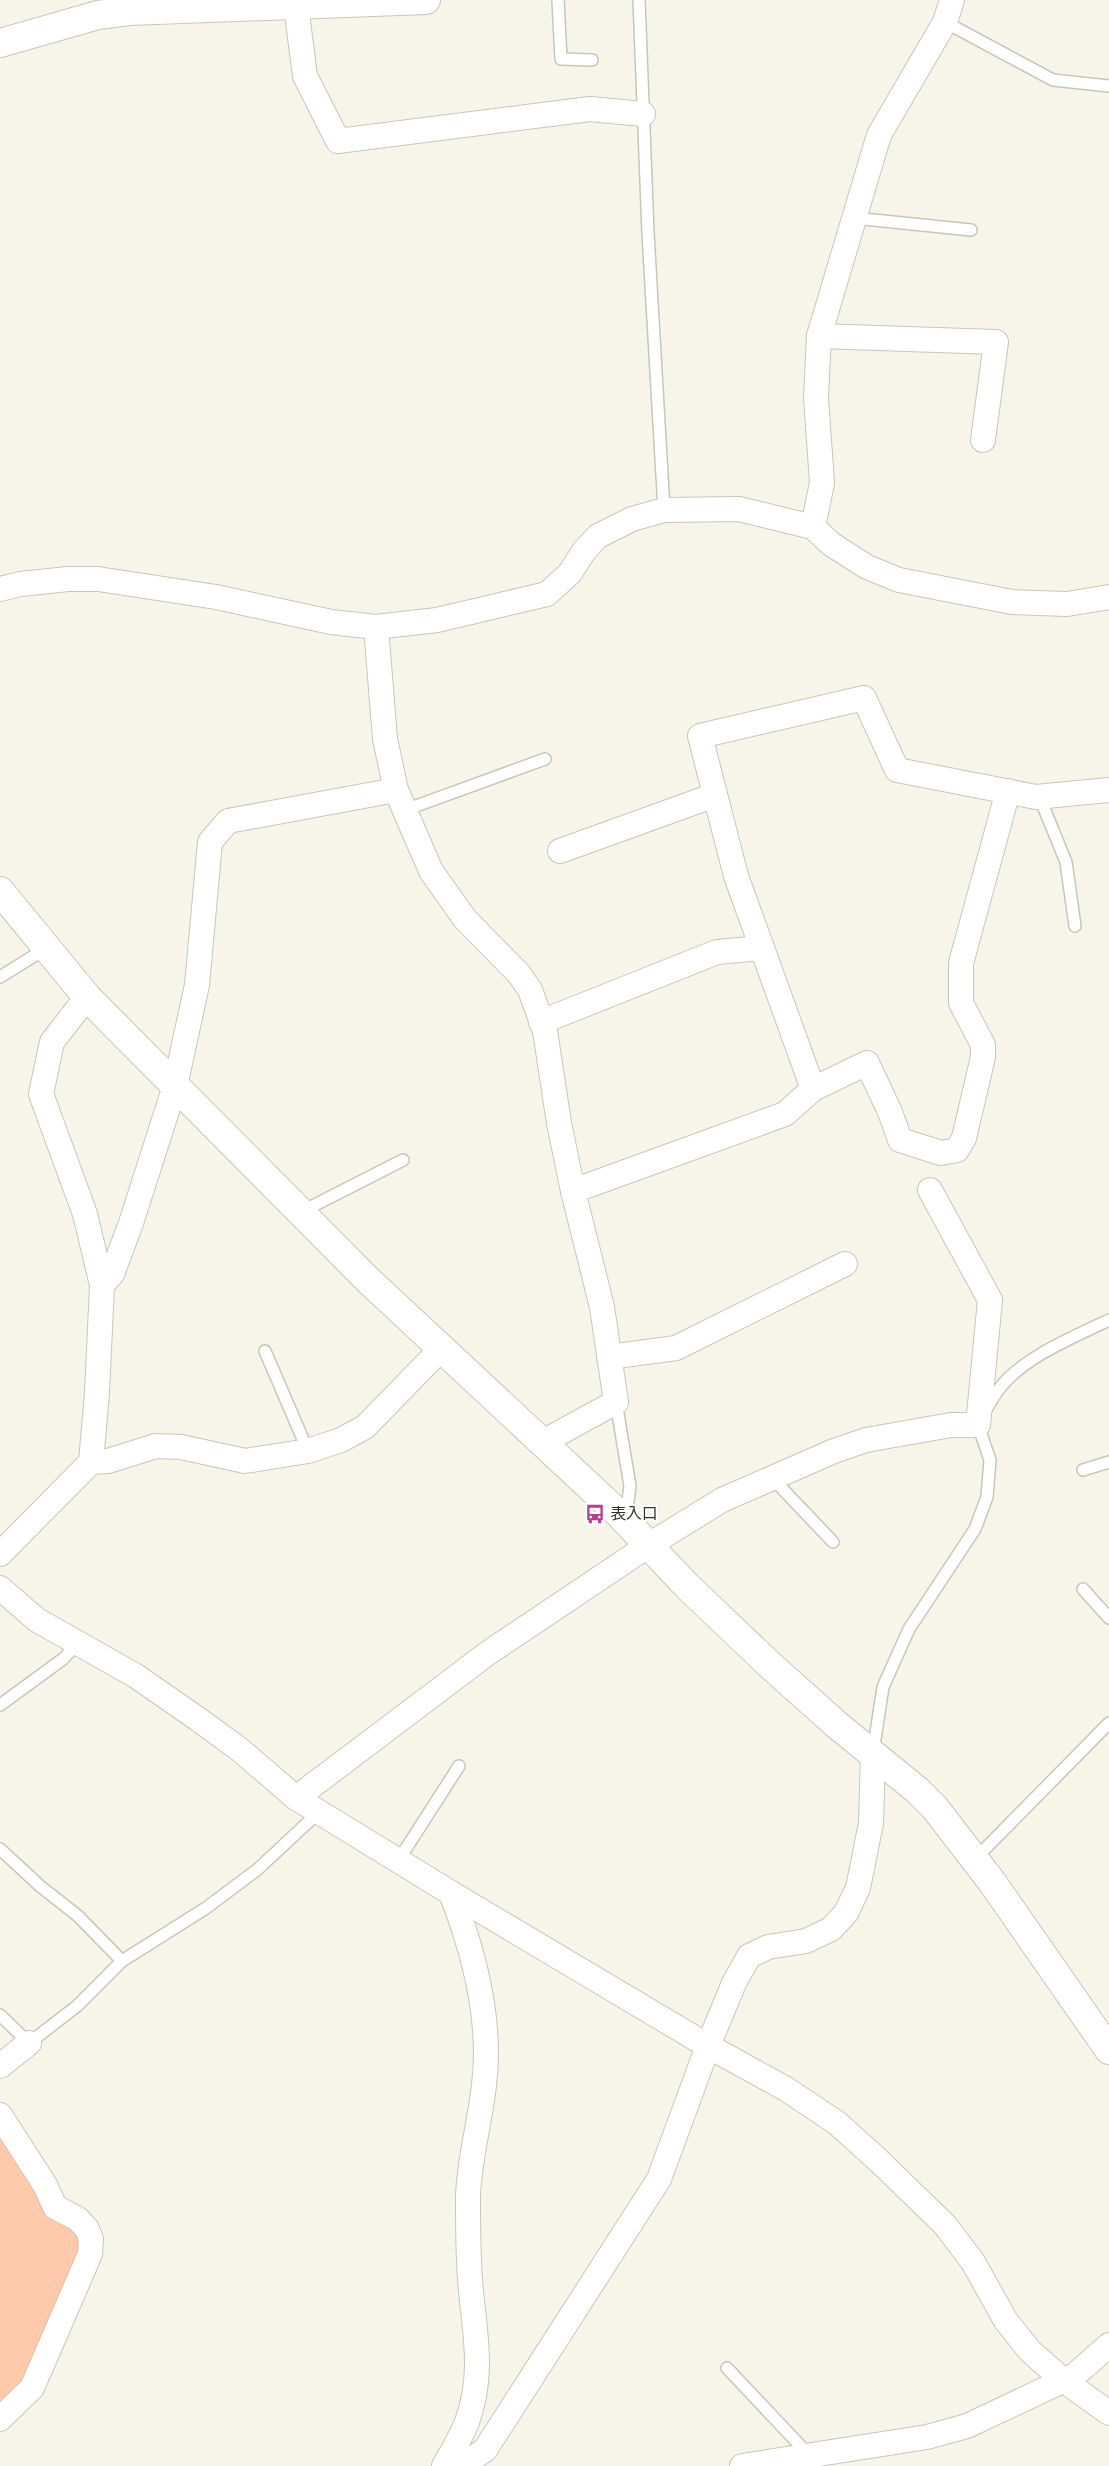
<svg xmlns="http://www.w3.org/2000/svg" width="1109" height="2466" viewBox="0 0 1109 2466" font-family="'Source Sans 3','Noto Sans JP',sans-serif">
	<rect width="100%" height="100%" fill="#f7f5e9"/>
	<polygon fill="#fecaab" points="0,2134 79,2234 87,2253 27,2384 0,2413"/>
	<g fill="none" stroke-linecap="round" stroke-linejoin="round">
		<defs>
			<g id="service">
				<polyline points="558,0 561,59 592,60"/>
				<polyline points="639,0 648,233 664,510"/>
				<polyline points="945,22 1053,80 1109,86"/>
				<polyline points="854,218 971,230"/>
				<polyline points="1039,796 1066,862 1075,926"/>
				<polyline points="405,810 545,759"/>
				<polyline points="0,977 45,949"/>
				<polyline points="301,1212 403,1160"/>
				<polyline points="265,1351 308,1451"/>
				<polyline points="616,1402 630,1486 628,1501 618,1513"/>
				<polyline points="1083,1470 1109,1462"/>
				<polyline points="773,1479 833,1542"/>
				<polyline points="1083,1589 1109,1618"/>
				<polyline points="0,1705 63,1659 77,1644"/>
				<path d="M 873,1752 L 883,1687 L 909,1629 L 975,1529 L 987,1497 L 990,1460 L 978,1425 C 984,1413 991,1400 999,1389 C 1023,1357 1074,1337 1109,1320"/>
				<polyline points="0,1849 40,1886 78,1916 122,1961"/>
				<polyline points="975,1859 1109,1723"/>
				<polyline points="398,1861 459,1766"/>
				<polyline points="0,2015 29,2043 77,2006 122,1961 206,1908 258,1869 319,1812"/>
				<polyline points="727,2368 809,2455"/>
			</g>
			<g id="minor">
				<polyline points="296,6 305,76 338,141 590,109 643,114"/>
				<polyline points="819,336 996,342 983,440"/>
				<polyline points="813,527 822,483 816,398 819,336 879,135 945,22 952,0"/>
				<polyline points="0,589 20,584 68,579 98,579 216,597 331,622 376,627 437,620 547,594 570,573 584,551 598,536 632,519 664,510 739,509 813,527 831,544 867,567 899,580 1012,602 1067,604 1109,597"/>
				<polyline points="376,627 385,739 396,790 431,871 465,919 519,974 530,990 545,1031 559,1123 573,1191 602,1307 616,1402 543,1442"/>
				<polyline points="560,851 715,795"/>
				<polyline points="87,997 52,1042 41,1094 85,1214 102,1285"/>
				<polyline points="541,1022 717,952 762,948"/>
				<polyline points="813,1089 867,1063 890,1112 900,1140 941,1153 957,1150 964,1138 983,1057 983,1045 961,1003 961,963 1008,791"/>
				<polyline points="573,1191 785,1114 813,1089 736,876 700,736 864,698 897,770 1036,797 1109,790"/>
				<polyline points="609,1357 676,1348 845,1264"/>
				<polyline points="91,1462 108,1461 156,1446 181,1447 245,1461 308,1451 341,1440 365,1427 440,1350"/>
				<polyline points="0,1554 91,1462 97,1393 102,1285 112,1274 131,1223 175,1086 197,985 210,842 228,821 396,790"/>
				<polyline points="0,1588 37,1620 136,1676 195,1717 239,1749 296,1798 451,1893 708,2046 786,2089 837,2123 878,2160 945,2225 973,2262 1006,2321 1030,2351 1063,2380 1109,2413"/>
				<polyline points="296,1798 488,1653 649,1545 722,1500 834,1451 866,1440 951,1425 978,1425 990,1300 930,1190"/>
				<polyline points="0,2066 29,2043"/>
				<polyline points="0,2115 45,2185 55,2207 78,2219 87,2229 91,2239 90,2254 32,2388 0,2419"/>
				<path d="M 444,2466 C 452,2452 461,2437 467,2422 C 485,2373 474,2330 470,2280 C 468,2253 468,2225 468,2197 C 469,2160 480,2122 484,2085 C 492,2022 474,1952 451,1893"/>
				<polyline points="460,2466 485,2450 659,2179 708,2046 734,1983 749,1956 768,1947 806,1941 831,1929 846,1913 858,1888 871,1823 873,1754"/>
				<polyline points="742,2466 927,2437 967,2426 1075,2375 1109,2345"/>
			</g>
			<g id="tertiary">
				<polyline points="0,43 98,15 129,11 426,0"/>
				<polyline points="0,891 87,997 368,1280 618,1513 687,1586 770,1665 837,1725 917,1790 935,1808 992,1882 1109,2050"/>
			</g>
		</defs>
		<use href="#service" stroke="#c8c6ba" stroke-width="14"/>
		<use href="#minor" stroke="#c8c6ba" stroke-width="26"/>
		<use href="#tertiary" stroke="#c8c6ba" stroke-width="30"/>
		<use href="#service" stroke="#fff" stroke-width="11"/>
		<use href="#minor" stroke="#fff" stroke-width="24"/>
		<use href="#tertiary" stroke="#fff" stroke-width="28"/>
	</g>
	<defs>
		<symbol id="bus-bare" viewBox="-9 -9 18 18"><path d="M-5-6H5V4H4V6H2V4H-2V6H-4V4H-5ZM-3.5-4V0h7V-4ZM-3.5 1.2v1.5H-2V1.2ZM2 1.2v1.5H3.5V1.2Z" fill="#b73d8e" stroke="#fff" stroke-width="2.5" paint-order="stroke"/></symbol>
	</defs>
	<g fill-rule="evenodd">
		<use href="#bus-bare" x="581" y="1500" width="28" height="28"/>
	</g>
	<g text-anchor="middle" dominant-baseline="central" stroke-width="4" stroke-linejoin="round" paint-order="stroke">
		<g font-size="16" fill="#34332e" stroke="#fff" text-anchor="start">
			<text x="610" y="1514">表入口</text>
		</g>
	</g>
</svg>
